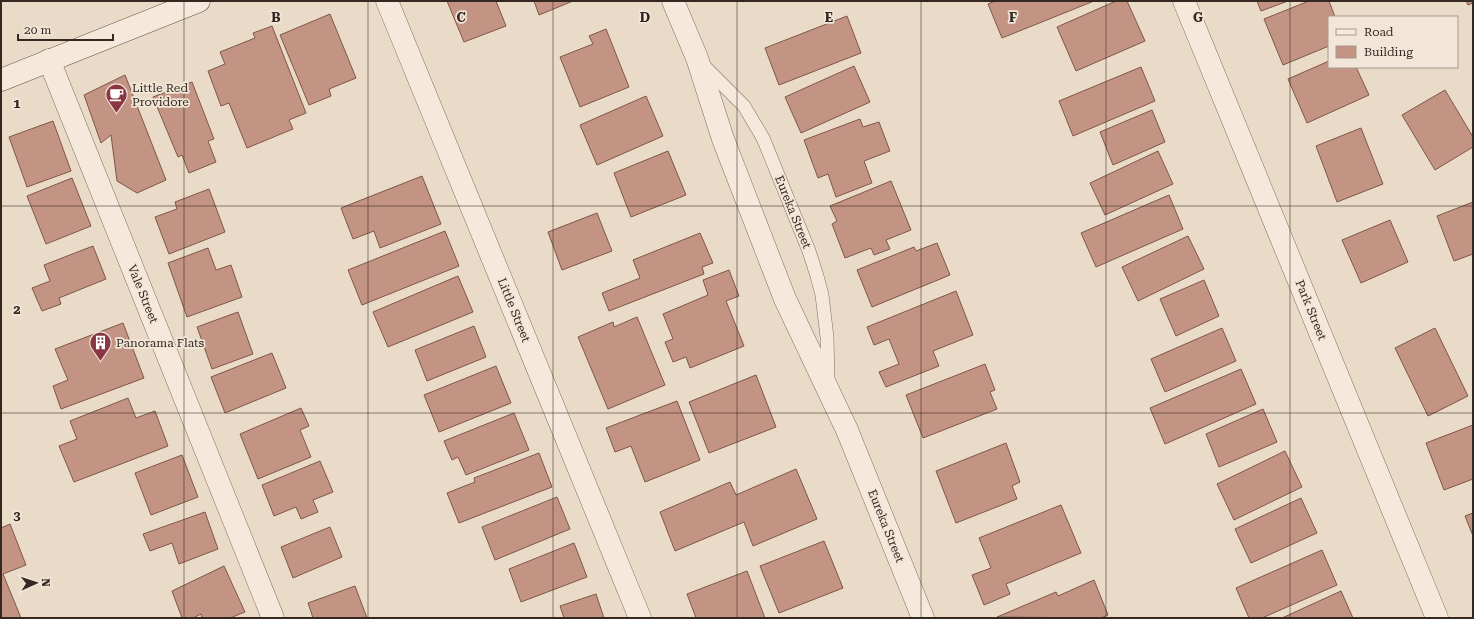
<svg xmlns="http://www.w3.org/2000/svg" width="1474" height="619" viewBox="0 0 1474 619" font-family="'Roboto Serif',serif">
	<rect width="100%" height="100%" fill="#e9dbc8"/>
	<g fill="#c39483" stroke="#7f5648">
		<polygon points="447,1 496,1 506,26 464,42"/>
		<polygon points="534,1 573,1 539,15"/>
		<polygon points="995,1 1094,1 1002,38 988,4"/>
		<polygon points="1116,1 1127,1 1145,41 1076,71 1057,27"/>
		<polygon points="1257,1 1288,1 1261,11"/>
		<polygon points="1309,1 1329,1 1335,17 1329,17 1329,46 1283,65 1264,19"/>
		<polygon points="1466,1 1473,1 1473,3 1468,5"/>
		<polygon points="330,14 356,78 329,89 331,96 309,105 280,35"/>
		<polygon points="847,16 861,53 779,85 765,48"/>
		<polygon points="272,26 306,113 289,120 293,129 247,148 229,103 221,106 208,71 225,64 220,52 255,38 253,33"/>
		<polygon points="606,29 629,87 580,107 560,57 593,44 589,36"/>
		<polygon points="1329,61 1329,67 1356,67 1369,95 1307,123 1288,79"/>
		<polygon points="854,66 870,102 801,133 785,97"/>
		<polygon points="1141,67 1155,101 1073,136 1059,101"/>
		<polygon points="125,75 166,180 137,193 117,181 111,135 101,143 84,95"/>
		<polygon points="192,82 214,139 208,141 216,162 189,173 182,155 178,157 153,97"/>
		<polygon points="1445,90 1473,137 1473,147 1435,170 1402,115"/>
		<polygon points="646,96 663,136 597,165 580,125"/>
		<polygon points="1152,110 1165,142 1113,165 1100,132"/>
		<polygon points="860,119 863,127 879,122 890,151 864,161 872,183 836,197 828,174 818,178 804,140"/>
		<polygon points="53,121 71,171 27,187 9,137"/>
		<polygon points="1361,128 1383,184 1337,202 1316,146"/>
		<polygon points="668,151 686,195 631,217 614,173"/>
		<polygon points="1158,151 1173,184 1105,215 1090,183"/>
		<polygon points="422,176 441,224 380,248 374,231 353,239 341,208"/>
		<polygon points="72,178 91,226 46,244 27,196"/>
		<polygon points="891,181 911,230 886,240 890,249 874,255 871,248 845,258 832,224 837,221 830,206"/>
		<polygon points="209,189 225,232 169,254 155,217 177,209 175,202"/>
		<polygon points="1169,195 1183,229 1096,267 1081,233"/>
		<polygon points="1473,202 1473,254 1454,261 1437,216"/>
		<polygon points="597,213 612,251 562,270 548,232"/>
		<polygon points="1390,220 1408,262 1361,283 1342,240"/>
		<polygon points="445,231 459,266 362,305 348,270"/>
		<polygon points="700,233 713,263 702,267 704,274 609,311 602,293 640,278 633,260"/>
		<polygon points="1188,236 1204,269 1138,301 1122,267"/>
		<polygon points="937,243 950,275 872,307 857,270 914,247 916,251"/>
		<polygon points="93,246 106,279 59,298 61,304 42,311 32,288 50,281 44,265"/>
		<polygon points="208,248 216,270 231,265 242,297 187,317 168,263"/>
		<polygon points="729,270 739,296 726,301 744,346 690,368 686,357 673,362 665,342 673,339 663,314 708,295 703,280"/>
		<polygon points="458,276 473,312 388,347 373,312"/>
		<polygon points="1204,280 1219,316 1176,336 1160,299"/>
		<polygon points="956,291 973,335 933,351 939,366 886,387 879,372 899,364 889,339 874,345 867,327"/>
		<polygon points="238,312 253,354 212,369 197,327"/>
		<polygon points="637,317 665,385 608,409 578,337 613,322 614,327"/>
		<polygon points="123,323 144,378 61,409 53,386 68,380 55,349"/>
		<polygon points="474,326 486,357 427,381 415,350"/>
		<polygon points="1222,328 1236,361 1165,392 1151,359"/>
		<polygon points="1435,328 1468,396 1428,416 1395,348"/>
		<polygon points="272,353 286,388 225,413 211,377"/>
		<polygon points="985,364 995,390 990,392 997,409 923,438 906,395"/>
		<polygon points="496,366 511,403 439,432 424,395"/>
		<polygon points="1241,369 1256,404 1165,444 1150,408"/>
		<polygon points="756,375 776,427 709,453 689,402"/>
		<polygon points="128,398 136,418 155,411 168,446 74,482 59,446 77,439 70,421"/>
		<polygon points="677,401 700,460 645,482 631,446 615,452 606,428"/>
		<polygon points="301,408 309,426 300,430 311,457 258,479 240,434"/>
		<polygon points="1263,409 1277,442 1219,467 1206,434"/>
		<polygon points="514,413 529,450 466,475 458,457 452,460 444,441"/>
		<polygon points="1473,425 1473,479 1444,490 1426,443"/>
		<polygon points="1006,443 1020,482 1012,486 1017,499 956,523 936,471"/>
		<polygon points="1285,451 1302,487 1234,520 1217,484"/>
		<polygon points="539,453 552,487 459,523 447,493 475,482 474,478"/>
		<polygon points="182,455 198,497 151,515 135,473"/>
		<polygon points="320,461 333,492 313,500 318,512 301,519 296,507 274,516 262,485"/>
		<polygon points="796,469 817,519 753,546 744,522 675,551 660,512 730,482 736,495"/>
		<polygon points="557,497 570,529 495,560 482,527"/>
		<polygon points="1301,498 1317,533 1251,563 1235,529"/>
		<polygon points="1061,505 1081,553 1006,584 1010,594 984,605 972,575 991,568 979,538"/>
		<polygon points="205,512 218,549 179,564 172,543 150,551 143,534"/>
		<polygon points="1473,513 1473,536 1465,516"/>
		<polygon points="10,524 26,565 3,574 21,618 1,618 1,528"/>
		<polygon points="330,527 342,557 293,578 281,547"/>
		<polygon points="824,541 843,588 779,613 760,566"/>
		<polygon points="574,543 587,577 521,602 509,569"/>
		<polygon points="1322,550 1337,585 1262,618 1249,618 1236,588"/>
		<polygon points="224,566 245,612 230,618 202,618 201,614 193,618 182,618 172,591"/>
		<polygon points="747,571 765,618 696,618 687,594"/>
		<polygon points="1094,580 1108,615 1101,618 997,617 1056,592 1058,596"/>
		<polygon points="355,586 367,618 313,618 308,603"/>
		<polygon points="1341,591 1353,618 1282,618"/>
		<polygon points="596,594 604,618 564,618 560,606"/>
	</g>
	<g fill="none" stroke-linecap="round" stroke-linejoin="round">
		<defs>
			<polyline id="lane" points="702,64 744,106 763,138 809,251 817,276 822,295 827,337 828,381"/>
			<g id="street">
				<polyline points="387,1 640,618"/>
				<polyline points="673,1 697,58 723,139 785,299 847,430 923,618"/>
				<polyline points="1184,1 1437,618"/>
				<polyline points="49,60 273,618"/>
			</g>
			<polyline id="secondary" points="1,80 199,1"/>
		</defs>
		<use href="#lane" stroke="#836d5f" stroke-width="14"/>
		<use href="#street" stroke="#836d5f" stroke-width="23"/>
		<use href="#secondary" stroke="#654f42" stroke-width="23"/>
		<use href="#lane" stroke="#f5e9db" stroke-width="13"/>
		<use href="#street" stroke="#f5e9db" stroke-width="22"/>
		<use href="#secondary" stroke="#f5e9db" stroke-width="22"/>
	</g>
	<path fill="none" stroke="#352821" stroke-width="1" stroke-opacity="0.55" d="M 184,1 L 184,618M 368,1 L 368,618M 553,1 L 553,618M 737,1 L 737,618M 921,1 L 921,618M 1106,1 L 1106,618M 1290,1 L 1290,618M 1,206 L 1473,206M 1,413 L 1473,413"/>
	<defs>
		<symbol id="cafe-pin" viewBox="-11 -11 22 30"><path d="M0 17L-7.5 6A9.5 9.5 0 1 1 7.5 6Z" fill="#8b3743" stroke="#f1e6d7"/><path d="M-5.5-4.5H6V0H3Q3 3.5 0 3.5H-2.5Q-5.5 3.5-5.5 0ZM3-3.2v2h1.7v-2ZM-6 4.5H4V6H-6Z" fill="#fff"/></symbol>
		<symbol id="building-pin" viewBox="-11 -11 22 30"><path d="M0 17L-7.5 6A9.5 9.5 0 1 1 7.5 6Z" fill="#8b3743" stroke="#f1e6d7"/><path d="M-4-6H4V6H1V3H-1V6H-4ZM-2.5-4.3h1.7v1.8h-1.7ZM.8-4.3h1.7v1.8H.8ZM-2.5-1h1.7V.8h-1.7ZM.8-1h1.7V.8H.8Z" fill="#fff"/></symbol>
	</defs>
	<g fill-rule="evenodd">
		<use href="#cafe-pin" x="104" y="82" width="25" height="34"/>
		<use href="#building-pin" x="88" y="330" width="25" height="34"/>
	</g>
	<g text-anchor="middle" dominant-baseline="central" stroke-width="3.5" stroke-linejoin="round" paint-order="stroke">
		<g font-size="12" fill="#352821" stroke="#f1e6d7" text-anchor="start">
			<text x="132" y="88">Little Red<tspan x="132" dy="14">Providore</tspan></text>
			<text x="116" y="343">Panorama Flats</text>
		</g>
		<g font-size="12" fill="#352821" stroke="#f1e6d7">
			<text transform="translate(793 212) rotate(68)">Eureka Street</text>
			<text transform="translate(143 294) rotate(68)">Vale Street</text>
			<text transform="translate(514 310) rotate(68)">Little Street</text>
			<text transform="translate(1311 310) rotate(68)">Park Street</text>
			<text transform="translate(886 526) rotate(68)">Eureka Street</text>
		</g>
	</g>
	<g font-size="13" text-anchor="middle" font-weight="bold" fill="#352821" stroke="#f1e6d7" stroke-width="3.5" stroke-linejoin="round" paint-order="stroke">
		<text x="276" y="22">B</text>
		<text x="461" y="22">C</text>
		<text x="645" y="22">D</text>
		<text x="829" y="22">E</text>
		<text x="1013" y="22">F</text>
		<text x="1198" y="22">G</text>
		<text x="17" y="108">1</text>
		<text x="17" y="314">2</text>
		<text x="17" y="520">3</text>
	</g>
	<rect width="1474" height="619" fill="none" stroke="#352821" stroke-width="4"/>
	<rect x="1328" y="16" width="130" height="52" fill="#f1e6d7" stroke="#a69a8e"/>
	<rect x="1336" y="29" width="20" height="6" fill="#f5e9db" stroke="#a69a8e"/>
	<text x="1364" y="36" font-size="12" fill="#352821">Road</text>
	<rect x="1336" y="46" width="20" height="12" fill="#c39483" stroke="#a69a8e"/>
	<text x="1364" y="56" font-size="12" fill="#352821">Building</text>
	<g transform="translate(36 583) rotate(87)" stroke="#f1e6d7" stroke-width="3" paint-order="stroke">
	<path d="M0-3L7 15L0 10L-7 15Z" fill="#352821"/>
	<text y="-6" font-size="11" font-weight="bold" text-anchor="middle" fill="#352821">N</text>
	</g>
	<path d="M18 34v6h95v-6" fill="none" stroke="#352821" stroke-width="2"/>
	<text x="24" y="34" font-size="12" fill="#352821" stroke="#f1e6d7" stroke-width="3" paint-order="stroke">20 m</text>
</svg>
